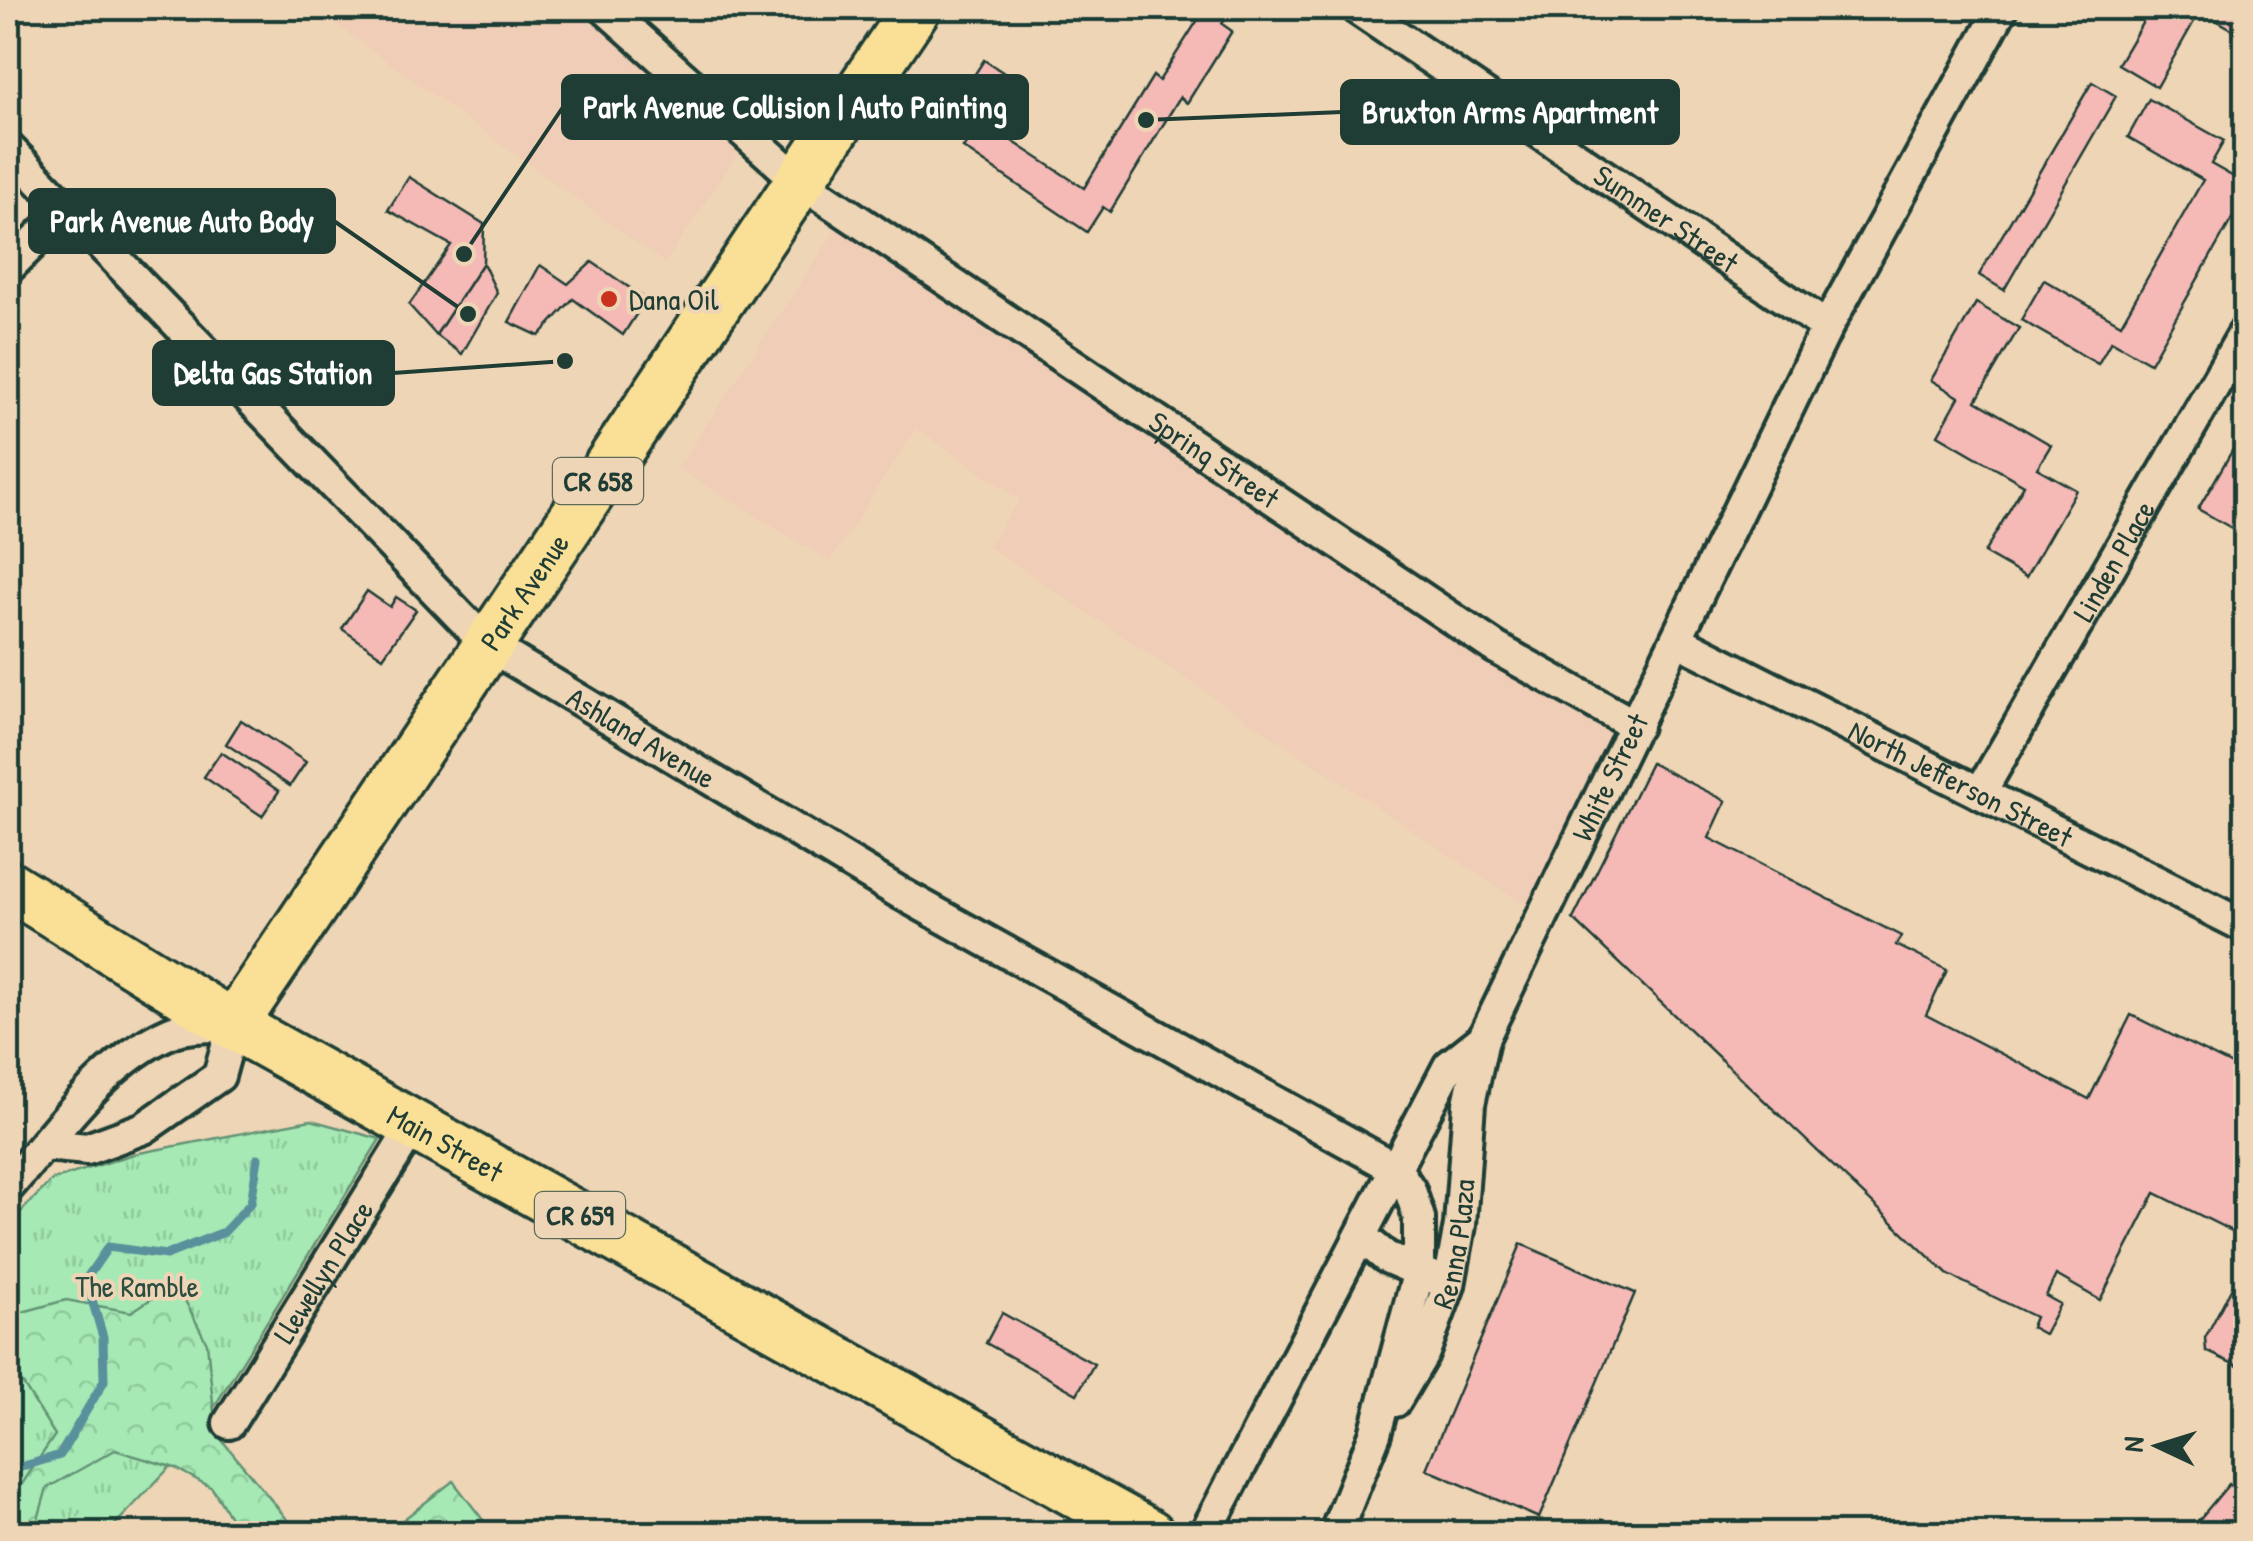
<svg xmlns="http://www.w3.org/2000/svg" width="2253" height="1541" viewBox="0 0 2253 1541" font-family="'Patrick Hand',sans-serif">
	<defs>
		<pattern id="grass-tufts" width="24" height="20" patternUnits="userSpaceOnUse" patternTransform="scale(2.5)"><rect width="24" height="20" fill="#a6e9b4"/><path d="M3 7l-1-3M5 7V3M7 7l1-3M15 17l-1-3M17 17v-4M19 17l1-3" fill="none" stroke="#8ec99b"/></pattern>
		<pattern id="forest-crowns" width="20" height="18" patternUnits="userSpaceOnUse" patternTransform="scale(2.5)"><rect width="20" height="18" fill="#a6e9b4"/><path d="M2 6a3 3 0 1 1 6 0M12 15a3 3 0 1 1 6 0" fill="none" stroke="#8ec99b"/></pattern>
	</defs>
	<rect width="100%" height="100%" fill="#eed5b6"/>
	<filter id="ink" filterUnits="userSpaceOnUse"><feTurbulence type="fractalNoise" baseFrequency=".01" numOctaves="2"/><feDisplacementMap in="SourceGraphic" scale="20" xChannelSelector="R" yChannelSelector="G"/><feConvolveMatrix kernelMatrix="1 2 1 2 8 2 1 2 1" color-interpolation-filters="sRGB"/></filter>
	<g filter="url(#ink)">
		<g fill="#f0cdb6">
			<polygon points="314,8 604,8 750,135 665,263"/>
			<polygon points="849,210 1629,723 1538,914 988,546 1020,499 916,428 830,561 678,468"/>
		</g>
		<polygon fill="url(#grass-tufts)" stroke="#629374" stroke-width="2.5" points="311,1120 380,1139 190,1446 107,1533 8,1534 8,1225 52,1180 134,1154"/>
		<g fill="url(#forest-crowns)" stroke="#629374" stroke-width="2.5">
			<polygon points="176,1283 207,1343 216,1433 296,1530 316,1533 240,1533 212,1488 175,1468 115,1450 47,1488 34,1533 8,1534 8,1485 22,1484 55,1435 8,1360 8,1316 66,1300 131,1312"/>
			<polygon points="453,1481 493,1533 386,1533"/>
		</g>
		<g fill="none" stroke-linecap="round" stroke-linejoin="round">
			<polyline stroke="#5a8f9c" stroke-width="9" points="8,1471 60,1455 104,1381 103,1337 86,1279 108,1247 166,1255 224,1232 251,1203 258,1158"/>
		</g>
		<g fill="#f5b9b6" stroke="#1f3d34" stroke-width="2.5">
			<polygon points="1190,8 1233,8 1222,24 1232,31 1187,103 1180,97 1110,212 1103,207 1087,232 963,148 974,134 947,117 984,60 1012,78 983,122 1084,188 1153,76 1159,81 1201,15"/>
			<polygon points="2151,8 2246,8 2246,37 2200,11 2157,87 2118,64"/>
			<polygon points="2092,82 2116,96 2004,290 1979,275"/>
			<polygon points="2149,99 2224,141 2211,164 2246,184 2246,194 2150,363 2111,341 2098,364 2021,320 2044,280 2121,324 2203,180 2128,137"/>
			<polygon points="409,177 484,224 483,263 436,335 409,305 451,245 388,210"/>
			<polygon points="592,262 646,299 623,335 573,299 539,336 509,322 540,265 568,284"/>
			<polygon points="483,263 497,293 462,354 436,335"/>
			<polygon points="1976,303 2019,328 1976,401 2051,445 2037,468 2076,490 2026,577 1984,553 2024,485 1938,435 1959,397 1931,380"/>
			<polygon points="2246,427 2246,536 2198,509"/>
			<polygon points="367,591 390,607 396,597 416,610 383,657 342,629"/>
			<polygon points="241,720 306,762 290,786 226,744"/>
			<polygon points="221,752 279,791 262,816 204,777"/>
			<polygon points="1651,763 1726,801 1709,838 1901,936 1896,945 1947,970 1926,1015 2089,1099 2131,1015 2246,1072 2246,1238 2155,1193 2100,1300 2056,1275 2046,1296 2060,1304 2044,1334 2031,1327 2035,1317 1947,1274 1573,919"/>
			<polygon points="1521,1244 1635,1293 1539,1518 1426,1469"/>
			<polygon points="2246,1260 2246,1370 2206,1351 2205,1338"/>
			<polygon points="1002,1313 1094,1364 1077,1394 986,1343"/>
			<polygon points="2229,1484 2246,1499 2246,1534 2187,1534"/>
			<polygon points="1602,1520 1633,1534 1596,1534"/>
		</g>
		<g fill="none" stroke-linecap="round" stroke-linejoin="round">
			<defs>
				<g id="minor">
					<path id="s1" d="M 605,8 L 799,181 L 1496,648 L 1636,726"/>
					<path id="s2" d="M 1356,8 L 1827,327"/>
					<path id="s3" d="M 8,148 L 488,645 L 900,893 L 1396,1169 L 1410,1190 L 1419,1218 L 1419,1271 L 1375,1434 L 1335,1534"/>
					<polyline points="8,268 68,208"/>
					<path id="s4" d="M 1677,640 L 2246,927"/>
					<path id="s5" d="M 1980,793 L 2246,330"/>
					<path d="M 8,1187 C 56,1133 102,1062 171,1032 C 188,1025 214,1027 233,1025 L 219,1076 L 144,1128 L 87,1149 L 45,1145"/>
					<polyline points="1363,1238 1386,1257 1437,1279"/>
					<path id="s6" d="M 1395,1401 L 1424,1352 L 1449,1285 L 1460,1225 L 1469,1104 L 1483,1039"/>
					<path id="s7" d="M 229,1423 L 415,1123"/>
					<path id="s8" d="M 1205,1534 L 1449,1066 L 1483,1039 L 1827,327 L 2002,8"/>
				</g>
				<g id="primary">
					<path id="s9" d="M 8,885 L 233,1025 L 1150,1534"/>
					<path id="s10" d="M 233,1025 L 916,8"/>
				</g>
			</defs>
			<use href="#minor" stroke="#1f3d34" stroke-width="38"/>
			<use href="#primary" stroke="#1f3d34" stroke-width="55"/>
			<use href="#minor" stroke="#eed5b6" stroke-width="30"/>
			<use href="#primary" stroke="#fadf96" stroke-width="48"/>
		</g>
	</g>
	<circle fill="#c8321e" stroke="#eed5b6" stroke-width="4" cx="609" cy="299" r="10"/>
	<g text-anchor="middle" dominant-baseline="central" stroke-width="8" stroke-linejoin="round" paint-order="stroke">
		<g fill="#eed5b6" stroke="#5d6b5b" stroke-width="2.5">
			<rect x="553" y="458" width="90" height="46" rx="8"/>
			<rect x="535" y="1192" width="90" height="46" rx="8"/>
		</g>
		<g font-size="28" font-weight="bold" fill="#1f3d34">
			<text x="598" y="481">CR 658</text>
			<text x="580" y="1215">CR 659</text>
		</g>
		<g font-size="30" fill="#1f3d34" stroke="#eed5b6">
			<text stroke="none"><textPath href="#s2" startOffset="375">Summer Street</textPath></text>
			<text stroke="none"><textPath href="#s1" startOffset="760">Spring Street</textPath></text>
			<text stroke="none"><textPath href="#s5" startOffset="268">Linden Place</textPath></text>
			<text stroke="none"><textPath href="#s10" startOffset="522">Park Avenue</textPath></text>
			<text stroke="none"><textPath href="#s3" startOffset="870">Ashland Avenue</textPath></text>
			<text stroke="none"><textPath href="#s8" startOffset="862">White Street</textPath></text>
			<text stroke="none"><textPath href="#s4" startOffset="318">North Jefferson Street</textPath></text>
			<text stroke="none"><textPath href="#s9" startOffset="508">Main Street</textPath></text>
			<text stroke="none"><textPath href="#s6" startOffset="170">Renna Plaza</textPath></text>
			<text stroke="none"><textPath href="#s7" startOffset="178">Llewellyn Place</textPath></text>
		</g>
		<g font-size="30" fill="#1f3d34" stroke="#eed5b6" text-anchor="start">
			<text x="629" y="299">Dana Oil</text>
		</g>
		<g font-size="30" fill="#2c4e41" stroke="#eed5b6">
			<text x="137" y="1286">The Ramble</text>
		</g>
	</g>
	<path fill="none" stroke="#1f3d34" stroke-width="4" d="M464 254L563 107M1146 120L1342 112M468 314L334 221M565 361L393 373"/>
	<g fill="#1f3d34" stroke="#eed5b6" stroke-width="4">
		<circle cx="464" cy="254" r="10"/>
		<circle cx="1146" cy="120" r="10"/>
		<circle cx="468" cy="314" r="10"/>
		<circle cx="565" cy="361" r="10"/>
	</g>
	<g fill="#1f3d34" stroke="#1f3d34" stroke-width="4">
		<rect x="563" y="76" width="464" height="62" rx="10"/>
		<rect x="1342" y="81" width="336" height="62" rx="10"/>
		<rect x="30" y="190" width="304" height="62" rx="10"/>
		<rect x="154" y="342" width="239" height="62" rx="10"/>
	</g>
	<g font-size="32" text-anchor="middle" font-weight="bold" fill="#fff">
		<text x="795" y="118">Park Avenue Collision | Auto Painting</text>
		<text x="1510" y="123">Bruxton Arms Apartment</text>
		<text x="182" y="232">Park Avenue Auto Body</text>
		<text x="273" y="384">Delta Gas Station</text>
	</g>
	<rect width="2253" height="1541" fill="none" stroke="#eed5b6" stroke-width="40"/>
	<rect x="20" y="20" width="2213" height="1501" fill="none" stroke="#1f3d34" stroke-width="4" filter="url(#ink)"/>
	<g transform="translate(2158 1446) rotate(274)" stroke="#eed5b6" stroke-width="8" paint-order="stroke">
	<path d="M0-8L18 38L0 25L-18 38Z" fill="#1f3d34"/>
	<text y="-15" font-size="28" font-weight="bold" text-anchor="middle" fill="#1f3d34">N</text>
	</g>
</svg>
